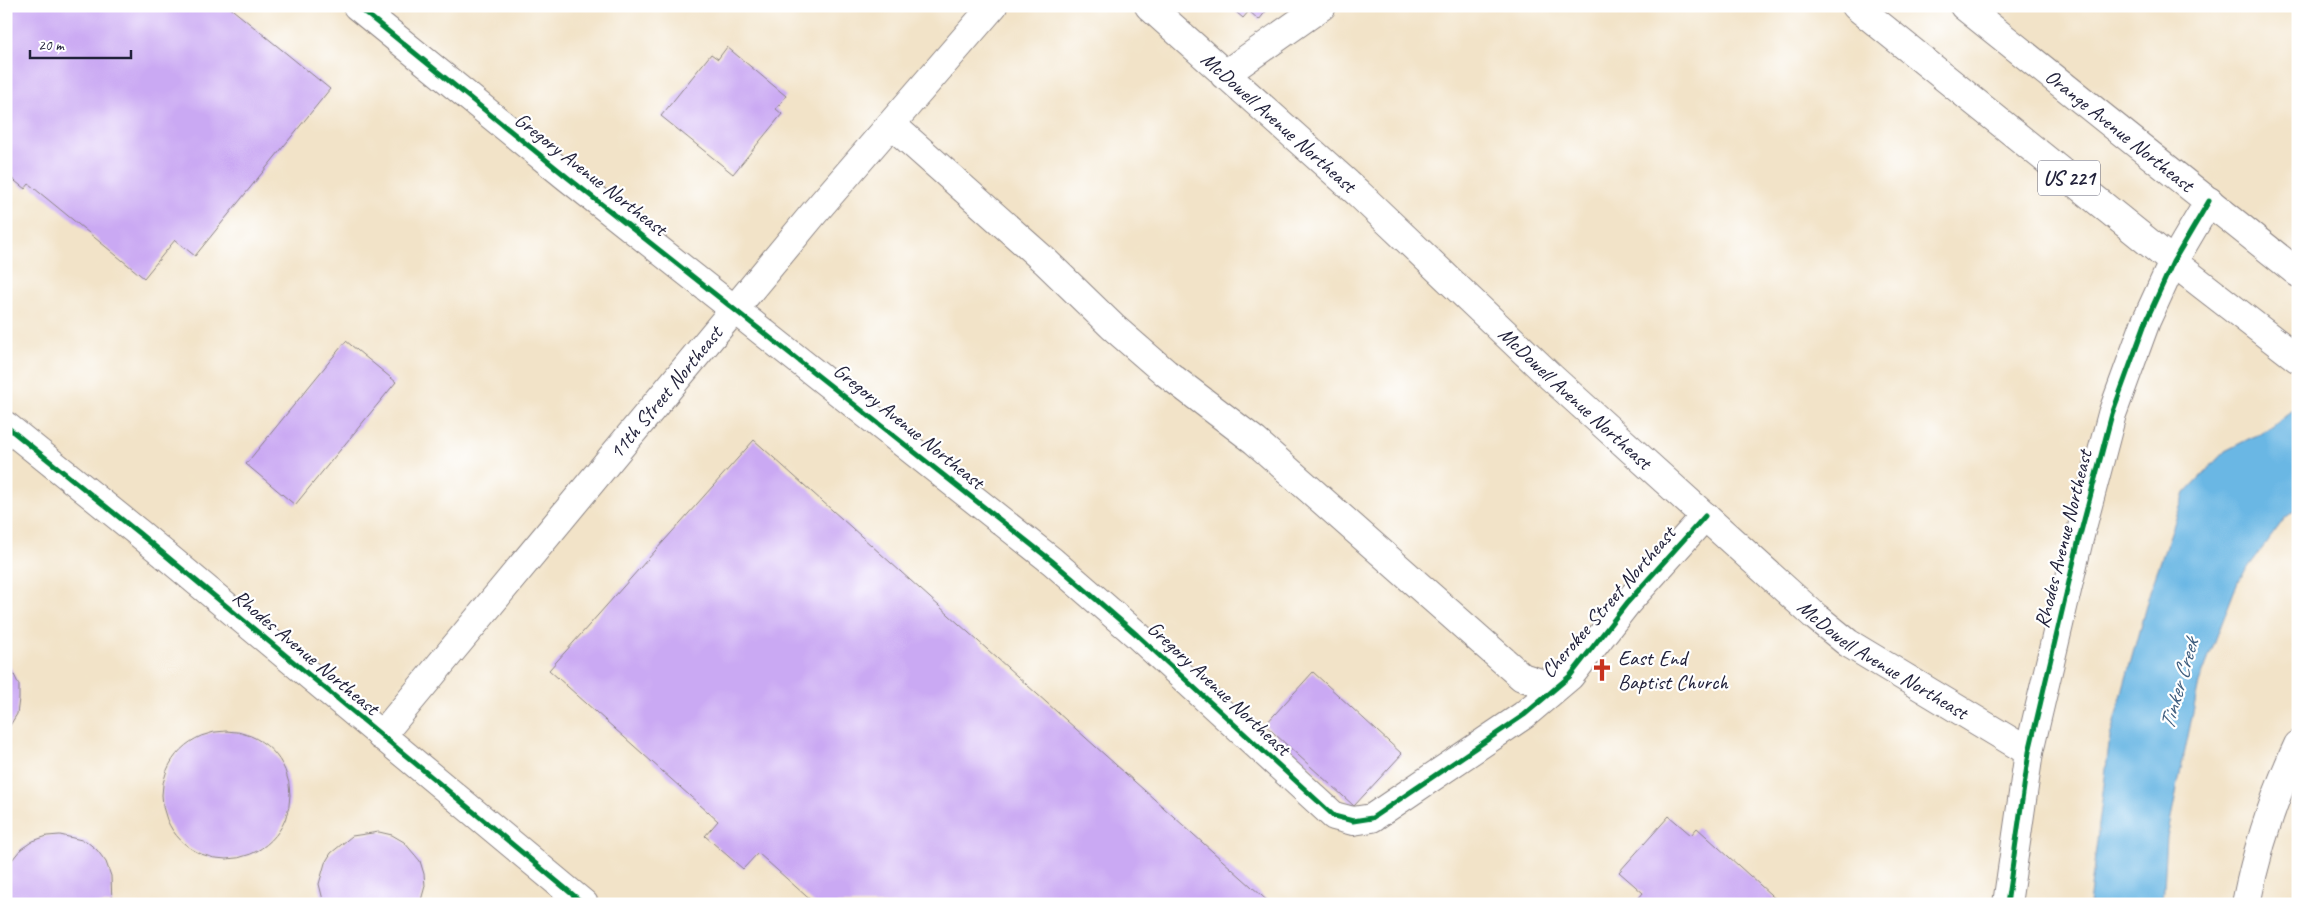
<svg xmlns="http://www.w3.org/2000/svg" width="2304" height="910" viewBox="0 0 2304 910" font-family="Caveat,sans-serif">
	<rect width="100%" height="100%" fill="#fff"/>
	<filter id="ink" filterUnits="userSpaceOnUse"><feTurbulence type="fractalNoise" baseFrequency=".02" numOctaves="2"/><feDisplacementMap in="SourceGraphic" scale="10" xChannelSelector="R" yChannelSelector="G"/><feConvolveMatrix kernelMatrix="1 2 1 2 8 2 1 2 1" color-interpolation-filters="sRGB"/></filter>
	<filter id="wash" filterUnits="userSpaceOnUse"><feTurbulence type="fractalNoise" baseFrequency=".0096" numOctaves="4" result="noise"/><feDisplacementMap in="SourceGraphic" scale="20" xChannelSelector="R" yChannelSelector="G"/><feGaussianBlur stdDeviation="1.12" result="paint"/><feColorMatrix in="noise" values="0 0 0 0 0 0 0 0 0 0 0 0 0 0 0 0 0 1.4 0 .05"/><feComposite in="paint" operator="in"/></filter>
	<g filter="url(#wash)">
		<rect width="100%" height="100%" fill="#f2e3c8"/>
		<polygon fill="#6bb7e4" stroke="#466c90" points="2298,406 2298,508 2285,518 2238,581 2199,683 2167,837 2163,904 2089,904 2110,737 2150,591 2185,493 2225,451 2272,427"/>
		<g id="blocks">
			<g fill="#caa9f3">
				<polygon points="6,6 228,6 330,89 195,256 175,240 144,278 29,184 25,189 6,174"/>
				<polygon points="1229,6 1270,6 1259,20 1249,11 1243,18"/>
				<polygon points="727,47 786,96 776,109 782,114 733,174 661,116 711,54 718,59"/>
				<polygon points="346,341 396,382 295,505 246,464"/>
				<polygon points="754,440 1271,904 815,904 758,853 743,869 705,836 718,821 549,670"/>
				<polygon points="6,658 19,685 19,699 17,714 6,732"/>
				<polygon points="1313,672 1402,754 1354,806 1265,725"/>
				<circle cx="226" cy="795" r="64"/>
				<polygon points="1669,816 1691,835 1697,828 1781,904 1643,904 1638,899 1643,893 1619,872"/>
				<polygon points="379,832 392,835 404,842 420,861 424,874 425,886 420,904 324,904 319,884 325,863 331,853 352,836"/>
				<polygon points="60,835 86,841 97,850 106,862 111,876 112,904 6,904 6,869 12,860 21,849 33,841 47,836"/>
			</g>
		</g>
	</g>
	<g filter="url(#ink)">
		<use href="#blocks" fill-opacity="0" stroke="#8a8282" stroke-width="1"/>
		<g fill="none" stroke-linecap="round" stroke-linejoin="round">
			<defs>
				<g id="minor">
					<polyline points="357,6 567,177 1052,561 1137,635 1334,816 1353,821 1372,818 1524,715 1570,676 1627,603 1705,516"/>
					<path id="s1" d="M 1149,6 L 1358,193 L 1551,377 L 1816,617 L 1848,643 L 2029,752"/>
					<polyline points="1224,75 1322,6"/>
					<polyline points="892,125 1045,261 1113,327 1166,373 1255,441 1522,677 1544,684 1569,676"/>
					<polyline points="6,426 140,534 584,904"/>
					<path id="s2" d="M 381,736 L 814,213 L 993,6"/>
					<polyline points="2007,904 2029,752 2079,539 2112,414 2146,321 2173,262 2209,201"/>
					<path d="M 2246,904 C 2257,848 2274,796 2298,745"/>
				</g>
				<g id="highway">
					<polyline points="1856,6 2173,262 2298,359"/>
					<path id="s3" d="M 1964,6 L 2298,273"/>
				</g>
			</defs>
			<use href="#minor" stroke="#8a8282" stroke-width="30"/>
			<use href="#highway" stroke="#8a8282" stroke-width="30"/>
			<use href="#minor" stroke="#fff" stroke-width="28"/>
			<use href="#highway" stroke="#fff" stroke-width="28"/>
			<defs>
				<g id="cycleway">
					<polyline points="357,6 567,177 1052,561 1137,635 1334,816 1353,821 1372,818 1524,715 1570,676 1627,603 1705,516"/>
					<polyline points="6,426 140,534 584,904"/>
					<polyline points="2007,904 2029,752 2079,539 2112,414 2146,321 2173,262 2209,201"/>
				</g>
			</defs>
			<use href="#cycleway" stroke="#fff" stroke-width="8"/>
			<use href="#cycleway" stroke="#00873e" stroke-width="5"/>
		</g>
	</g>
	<defs>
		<symbol id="church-bare" viewBox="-9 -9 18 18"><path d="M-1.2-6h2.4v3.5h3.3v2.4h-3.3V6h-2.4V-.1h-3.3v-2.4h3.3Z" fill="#c8321e" stroke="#fff" stroke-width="2.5" paint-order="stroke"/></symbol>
	</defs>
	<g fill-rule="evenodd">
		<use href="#church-bare" x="1586" y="654" width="32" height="32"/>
	</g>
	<g text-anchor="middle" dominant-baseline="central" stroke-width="4.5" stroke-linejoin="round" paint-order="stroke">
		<rect fill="#fff" stroke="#646476" stroke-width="1" x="2038" y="160.5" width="62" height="35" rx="4"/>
		<g font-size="20" font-weight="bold" fill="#22223b">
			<text x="2069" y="178">US 221</text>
		</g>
		<g font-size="21" fill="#22223b" stroke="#fff">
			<text stroke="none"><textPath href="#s1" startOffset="174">McDowell Avenue Northeast</textPath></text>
			<text stroke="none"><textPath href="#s3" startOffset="199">Orange Avenue Northeast</textPath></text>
			<text transform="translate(591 174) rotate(38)">Gregory Avenue Northeast</text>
			<text stroke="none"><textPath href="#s2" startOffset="446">11th Street Northeast</textPath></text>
			<text stroke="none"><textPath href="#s1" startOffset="579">McDowell Avenue Northeast</textPath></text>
			<text transform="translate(909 426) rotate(39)">Gregory Avenue Northeast</text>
			<text transform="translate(2063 539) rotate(-76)">Rhodes Avenue Northeast</text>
			<text transform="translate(1608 602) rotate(-49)">Cherokee Street Northeast</text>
			<text transform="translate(306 652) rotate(40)">Rhodes Avenue Northeast</text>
			<text stroke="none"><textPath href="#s1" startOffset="984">McDowell Avenue Northeast</textPath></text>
			<text transform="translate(1219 688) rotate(43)">Gregory Avenue Northeast</text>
		</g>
		<g font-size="21" fill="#22223b" stroke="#fff" text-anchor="start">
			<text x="1618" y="658">East End<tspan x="1618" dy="24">Baptist Church</tspan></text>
		</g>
		<g font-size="22" font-style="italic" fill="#3f5e7f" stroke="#fff">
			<text transform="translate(2179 684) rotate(-74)">Tinker Creek</text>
		</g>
	</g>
	<rect width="2304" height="910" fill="none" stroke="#fff" stroke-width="25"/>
	<path d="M30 50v8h101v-8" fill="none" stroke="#22223b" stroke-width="2.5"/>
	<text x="38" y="50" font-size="15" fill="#22223b" stroke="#ffffff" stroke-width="4" paint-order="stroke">20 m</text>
</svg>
